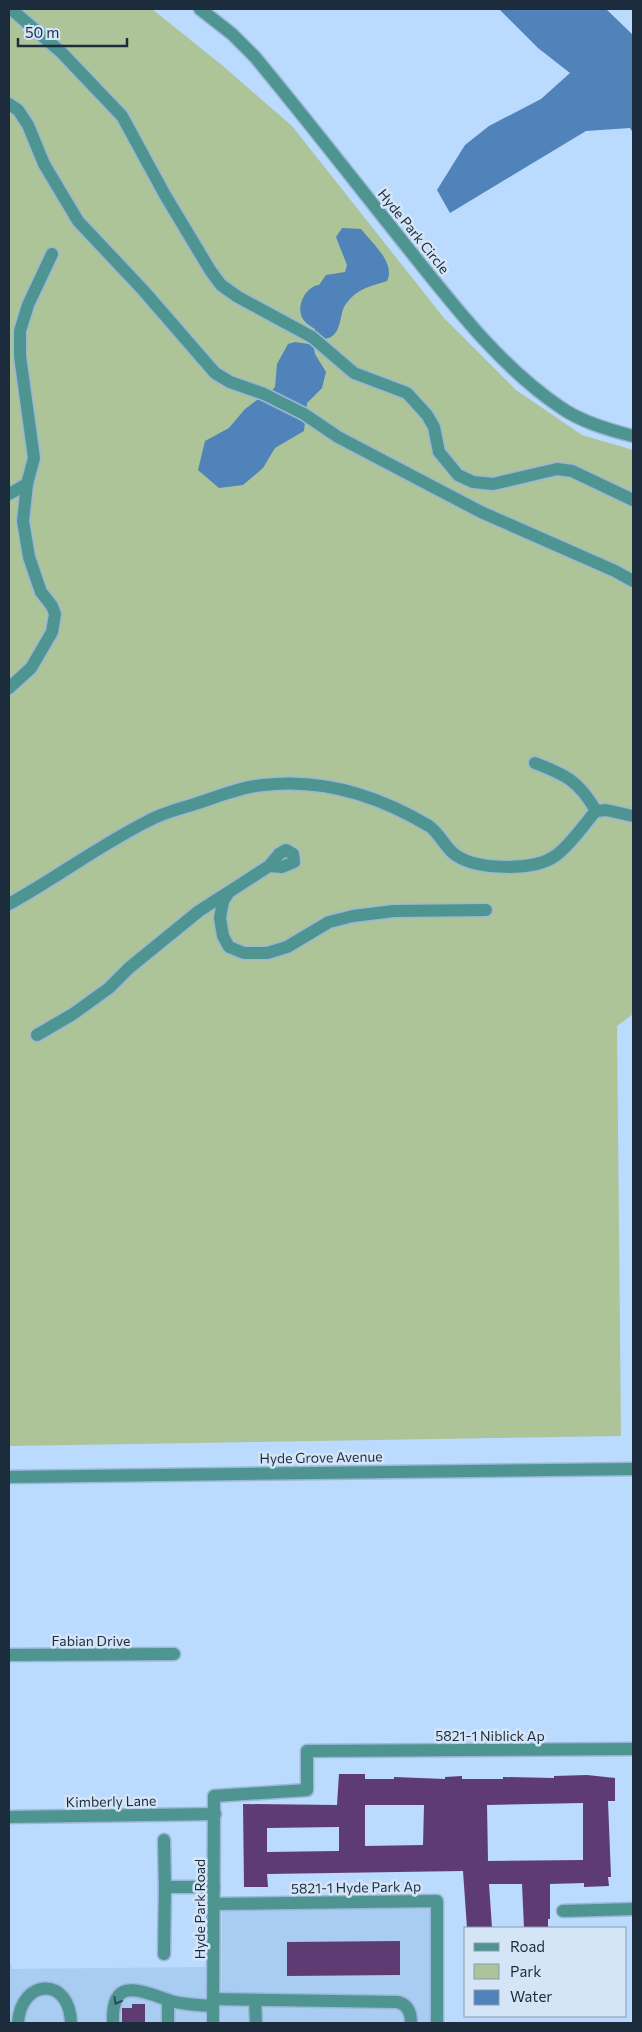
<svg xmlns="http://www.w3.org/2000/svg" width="642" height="2032" viewBox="0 0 642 2032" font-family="Commissioner,sans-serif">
	<rect width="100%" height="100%" fill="#badafe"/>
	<g fill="#a9ccf3">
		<polygon points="222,1909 430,1909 431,2023 221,2023"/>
		<polygon points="9,1958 12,1969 206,1967 205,2023 9,2023"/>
	</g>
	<polygon fill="#acc498" points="9,9 152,9 223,66 292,126 444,318 516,390 582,435 633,450 633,1014 617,1026 621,1436 9,1446"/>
	<g fill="#5083b9">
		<polygon points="499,9 606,9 633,35 633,133 630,128 586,131 450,213 437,190 465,145 489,126 541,99 570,73 538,48"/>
		<path d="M 342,228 L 361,229 C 372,243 396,263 387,281 C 375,285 364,287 354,295 C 351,298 346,303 344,307 C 339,317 342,339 322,339 L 314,348 L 315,354 L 326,372 L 322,388 L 307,403 L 304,431 L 275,448 L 263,468 L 243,485 L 219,488 L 198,470 L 205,441 L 229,428 L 245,409 L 257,400 L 265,398 L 275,387 L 277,364 L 288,344 L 295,342 L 309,344 L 315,329 C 312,327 305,323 303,319 C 295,307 306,286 319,285 L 326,275 L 345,272 L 347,265 L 336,237 Z"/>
	</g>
	<g fill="#5f3b74" fill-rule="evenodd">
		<path d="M 339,1774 L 365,1774 L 365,1779 L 394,1779 L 394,1777 L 445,1779 L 445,1777 L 462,1776 L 462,1779 L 503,1779 L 503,1777 L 554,1778 L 554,1776 L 587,1775 L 615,1778 L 615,1801 L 608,1801 L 611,1877 L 608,1877 L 609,1886 L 584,1887 L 584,1883 L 550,1884 L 550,1919 L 548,1919 L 548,1928 L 524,1928 L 522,1884 L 489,1884 L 492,1928 L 467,1928 L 463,1871 L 267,1874 L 268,1887 L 244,1887 L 243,1804 L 337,1805 ZM 583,1803 L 583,1860 L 488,1861 L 487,1805 ZM 365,1805 L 424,1805 L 423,1845 L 365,1846 ZM 339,1827 L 339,1851 L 267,1852 L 267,1828 Z"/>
		<polygon points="400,1941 400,1975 287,1976 287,1942"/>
		<polygon points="132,2004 145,2004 145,2023 122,2023 122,2008 132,2008"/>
	</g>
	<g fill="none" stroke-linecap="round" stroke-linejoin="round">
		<defs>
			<g id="minor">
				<polyline points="11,9 62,53 122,116 165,195 210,270 221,285 238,297 312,337 354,373 407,393 427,415 434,427 439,452 458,475 473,482 493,484 557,469 572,471 633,500"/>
				<path d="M 200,9 L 232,34 L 255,57 C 308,121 359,187 411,252 C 455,307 501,367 560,407 C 581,422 609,430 633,436"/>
				<polyline points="9,104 18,110 28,125 44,164 78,221 143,290 215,373 230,382 264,394 304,414 338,437 481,512 615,571 633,581"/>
				<polyline points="9,494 27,484"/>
				<polyline points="9,688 31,668 52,632 55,614 52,606 41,592 29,557 23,521 27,484 34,458 20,356 20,331 28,305 52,254"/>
				<polyline points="596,811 606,810 633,816"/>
				<polyline points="269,866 279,854 286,850 293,854 294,862 282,867 269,866 229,892 223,901 220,918 223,936 229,947 244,953 267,953 287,947 329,922 353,916 394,911 486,910"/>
				<path d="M 9,904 C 56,878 100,845 148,821 C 164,812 184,808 201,802 C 222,795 242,787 263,785 C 322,778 379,796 429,826 C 440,833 445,849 457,856 C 479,870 534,871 555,856 C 569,847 584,824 596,811 C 579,781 566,775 535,763"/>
				<polyline points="37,1035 73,1014 109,988 129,968 199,911 227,893"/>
				<polyline points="9,1477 633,1469"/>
				<polyline points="9,1655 174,1654"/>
				<polyline points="9,1817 215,1814"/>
				<polyline points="164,1840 165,1887 214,1887"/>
				<polyline points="214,1904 437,1901 437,2023"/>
				<polyline points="563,1911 633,1909"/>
				<polyline points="164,1954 165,1887"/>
				<path d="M 213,1999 L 397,2002 C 408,2004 411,2013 411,2023"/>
				<polyline points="255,2000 256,2023"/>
				<path d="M 18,2023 C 21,1978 70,1976 71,2023"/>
				<path d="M 113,2023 C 111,1975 141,1991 171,2001 C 185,2005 199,2005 213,2006"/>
				<polyline points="168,2023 168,2000"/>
				<polyline points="213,2023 214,1796 307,1790 307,1751 633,1749"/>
			</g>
		</defs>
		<use href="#minor" stroke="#9bb7d7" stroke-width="15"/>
		<use href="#minor" stroke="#4e9592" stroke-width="12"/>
	</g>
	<defs><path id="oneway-chevron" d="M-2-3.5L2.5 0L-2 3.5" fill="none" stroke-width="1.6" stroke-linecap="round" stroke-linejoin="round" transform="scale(1.25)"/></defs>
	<use stroke="#2c4c56" href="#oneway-chevron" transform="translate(117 2001) rotate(119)"/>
	<g text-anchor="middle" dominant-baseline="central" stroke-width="5" stroke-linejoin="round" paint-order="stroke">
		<g font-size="14" fill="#1d2c3d" stroke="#d5e5f8">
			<text transform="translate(414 231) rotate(51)">Hyde Park Circle</text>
			<text transform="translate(321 1457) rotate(-1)">Hyde Grove Avenue</text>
			<text x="91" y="1640">Fabian Drive</text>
			<text x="490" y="1735">5821-1 Niblick Ap</text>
			<text transform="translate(111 1801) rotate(-1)">Kimberly Lane</text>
			<text transform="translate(356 1887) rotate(-1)">5821-1 Hyde Park Ap</text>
			<text transform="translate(199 1909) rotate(-90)">Hyde Park Road</text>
		</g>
	</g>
	<rect width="642" height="2032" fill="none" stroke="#1d2c3d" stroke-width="20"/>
	<rect x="464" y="1927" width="162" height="90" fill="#d5e5f8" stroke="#8b9bad"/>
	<rect x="474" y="1943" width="25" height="8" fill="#4e9592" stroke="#8b9bad"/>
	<text x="510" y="1952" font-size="15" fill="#1d2c3d">Road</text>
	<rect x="474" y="1964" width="25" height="15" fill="#acc498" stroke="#8b9bad"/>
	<text x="510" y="1977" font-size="15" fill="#1d2c3d">Park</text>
	<rect x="474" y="1990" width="25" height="15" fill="#5083b9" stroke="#8b9bad"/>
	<text x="510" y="2002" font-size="15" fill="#1d2c3d">Water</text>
	<path d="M18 38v8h109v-8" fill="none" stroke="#1d2c3d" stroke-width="2.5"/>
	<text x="25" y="38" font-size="15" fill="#1d2c3d" stroke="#d5e5f8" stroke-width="4" paint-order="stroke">50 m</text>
</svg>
